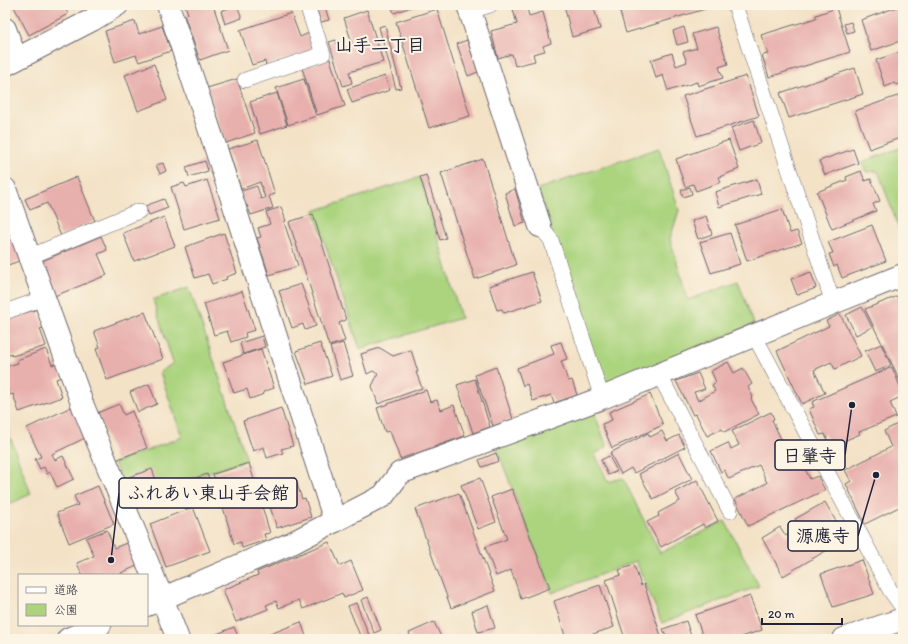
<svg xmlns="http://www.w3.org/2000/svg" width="908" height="644" viewBox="0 0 908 644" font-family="Itim,'Klee One',sans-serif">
	<rect width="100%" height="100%" fill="#fcf5e5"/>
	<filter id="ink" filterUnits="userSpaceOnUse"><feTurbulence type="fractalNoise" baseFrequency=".025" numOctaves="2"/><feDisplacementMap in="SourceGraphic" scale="8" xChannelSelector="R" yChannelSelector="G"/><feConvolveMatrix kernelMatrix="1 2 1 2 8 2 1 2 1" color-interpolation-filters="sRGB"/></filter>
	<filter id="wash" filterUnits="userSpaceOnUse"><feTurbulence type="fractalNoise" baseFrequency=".012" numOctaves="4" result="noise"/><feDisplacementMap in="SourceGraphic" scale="16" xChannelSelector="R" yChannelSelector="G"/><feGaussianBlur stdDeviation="0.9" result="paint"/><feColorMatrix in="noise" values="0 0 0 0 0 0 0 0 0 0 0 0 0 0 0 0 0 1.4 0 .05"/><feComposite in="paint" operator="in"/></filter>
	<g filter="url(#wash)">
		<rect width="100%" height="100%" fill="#f3e2c6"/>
		<g fill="#acd47f" stroke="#677b5d">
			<polygon points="903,147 903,240 878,171 866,172 862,162"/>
			<polygon points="659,148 679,210 670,239 688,300 738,281 754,324 602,389 538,189"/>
			<polygon points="420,177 461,318 360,349 314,211"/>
			<polygon points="189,287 247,460 177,483 130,502 114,463 182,437 160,372 173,363 153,300"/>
			<polygon points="594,412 607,447 595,454 608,482 623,478 660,553 725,521 759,586 662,623 636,561 552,593 497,449"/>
			<polygon points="5,423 31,494 5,506"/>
		</g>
		<g id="blocks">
			<g fill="#e8b0ad">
				<polygon points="13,5 72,5 72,6 66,10 68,14 29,35"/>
				<polygon points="185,5 213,5 228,50 200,60 184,15 188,14"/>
				<polygon points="237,5 242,18 225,24 221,11"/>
				<polygon points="391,5 417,5 394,13"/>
				<polygon points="526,5 529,16 543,12 551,43 543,46 545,51 533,54 535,61 515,66 512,54 498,58 491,31 517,24 513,9"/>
				<polygon points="564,5 593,5 600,29 572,37"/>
				<polygon points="618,5 715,5 715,6 626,33"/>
				<polygon points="903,5 903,40 871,51 861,20"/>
				<polygon points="325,7 329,20 321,22 317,10"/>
				<polygon points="836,8 850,52 769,77 762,55 768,54 761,35 816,18 816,15"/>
				<polygon points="437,9 470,116 429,128 396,22"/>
				<polygon points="367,10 383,62 349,72 352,83 343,86 329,42 336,40 339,49 353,46 344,18"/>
				<polygon points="291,13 300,37 309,33 314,50 266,66 265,61 252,65 240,30"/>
				<polygon points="135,21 139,34 162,26 171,51 139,62 136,55 115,62 105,31"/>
				<polygon points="851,22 854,31 847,33 844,24"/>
				<polygon points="385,25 401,88 396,89 379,27"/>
				<polygon points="684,27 688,42 677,45 673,31"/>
				<polygon points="716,27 728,64 719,67 723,78 698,86 697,82 668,91 663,75 656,78 651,60 672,53 676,66 687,62 683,52 697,48 692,34"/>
				<polygon points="467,40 478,72 468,76 457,44"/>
				<polygon points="903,51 903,83 896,85 895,83 885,87 876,60"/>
				<polygon points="330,59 345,106 317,115 302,68"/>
				<polygon points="154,64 167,100 138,111 125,75"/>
				<polygon points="855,68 863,94 789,118 780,93"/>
				<polygon points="385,76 390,90 352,103 347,89"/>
				<polygon points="746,76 759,116 697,136 683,96"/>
				<polygon points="237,79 255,133 226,143 207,88"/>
				<polygon points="304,79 316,116 288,125 276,88"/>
				<polygon points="277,93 287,125 260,134 250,102"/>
				<polygon points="903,94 903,137 869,149 855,111"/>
				<polygon points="754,120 761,143 739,151 731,128"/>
				<polygon points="258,140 275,194 269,196 273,208 251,215 247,205 245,206 241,191 257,186 261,199 265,198 260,182 241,189 228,149"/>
				<polygon points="729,140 739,169 719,177 721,182 696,191 693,184 685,187 676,159"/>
				<polygon points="853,149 858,163 825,175 819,161"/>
				<polygon points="483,159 516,265 475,279 441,173"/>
				<polygon points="205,161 208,171 189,177 186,167"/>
				<polygon points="163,163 166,171 160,174 156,165"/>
				<polygon points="861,171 865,181 871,179 880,201 873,204 876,211 832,229 817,192 847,180 846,177"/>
				<polygon points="426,175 446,238 440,240 420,177"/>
				<polygon points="77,177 95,221 61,236 47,203 30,210 25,199"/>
				<polygon points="757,179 761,194 719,207 715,192"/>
				<polygon points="207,180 220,218 184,229 171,187 184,183 186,187"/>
				<polygon points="690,187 692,194 683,197 681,190"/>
				<polygon points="515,189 525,223 515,226 505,193"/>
				<polygon points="164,199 168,208 149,215 145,206"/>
				<polygon points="281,207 286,221 284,222 298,266 269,275 257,238 261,237 258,228 270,224 266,212"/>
				<polygon points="782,209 790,233 797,231 802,243 747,261 735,225"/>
				<polygon points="5,213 22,260 5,266"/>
				<polygon points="313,214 346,320 339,323 345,341 329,346 289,222"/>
				<polygon points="706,216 712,234 698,239 692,221"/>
				<polygon points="164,217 175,246 134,261 123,233"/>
				<polygon points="872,225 886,261 842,278 837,265 834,267 829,254 833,253 828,242"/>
				<polygon points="224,233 237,273 226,277 227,279 212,284 208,274 195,278 185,247"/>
				<polygon points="730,233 740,264 711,273 700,242"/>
				<polygon points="101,236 107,250 98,254 107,275 52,297 40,262"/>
				<polygon points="532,272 542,301 504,313 502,309 497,310 489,286"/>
				<polygon points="811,272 816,288 797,295 791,279"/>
				<polygon points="301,284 316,326 305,330 303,324 292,328 279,291"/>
				<polygon points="242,291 255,330 245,333 246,337 231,342 227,331 214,335 204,304"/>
				<polygon points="903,294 903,388 894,368 865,309"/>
				<polygon points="862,307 872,327 856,335 846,315"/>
				<polygon points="38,309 43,328 40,329 46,346 12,356 11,354 7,356 5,350 5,319"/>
				<polygon points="145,312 163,359 107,380 96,349 100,347 94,331"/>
				<polygon points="840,314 861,356 835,369 831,362 814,370 825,393 802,404 777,351 829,326 826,321"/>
				<polygon points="262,336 265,347 243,354 240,343"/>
				<polygon points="561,342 567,359 561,361 568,381 572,380 577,395 554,403 551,395 533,401 527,384 523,386 517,368 554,354 551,345"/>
				<polygon points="320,343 332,376 308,384 296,351"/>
				<polygon points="343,343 353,376 340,380 330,347"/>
				<polygon points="881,344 891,365 875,372 865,351"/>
				<polygon points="380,348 393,356 411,350 418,372 416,372 422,388 378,404 372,386 378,374 373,371 367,374 361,354"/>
				<polygon points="46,349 52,365 57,363 62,377 56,379 62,397 19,412 13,394 10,395 5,382 5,367 18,363 17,360"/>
				<polygon points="261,349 274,388 263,392 264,394 250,399 247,389 234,393 223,362"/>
				<polygon points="728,362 734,373 743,368 752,384 748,387 753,397 751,399 759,414 724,432 722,429 707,436 696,414 693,415 676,381 698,373 705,389 694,392 698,401 715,391 712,385 716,382 711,371"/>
				<polygon points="496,367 513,419 493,426 475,375"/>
				<polygon points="892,367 903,394 903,396 890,402 896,417 859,432 860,434 830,447 825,434 820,435 809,409 814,407 812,402"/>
				<polygon points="475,379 490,427 473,433 457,385"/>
				<polygon points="149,384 157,404 138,412 130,392"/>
				<polygon points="426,390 430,402 437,400 441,410 454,405 465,436 400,459 390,431 385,432 377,408"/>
				<polygon points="650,394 663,425 612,448 602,424 612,420 609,412"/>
				<polygon points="119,404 124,415 132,411 147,448 116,460 97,413"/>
				<polygon points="71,407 85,438 52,454 55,460 63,456 74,479 57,487 50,472 47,474 44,467 40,469 35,459 41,457 27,428"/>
				<polygon points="281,408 293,446 281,449 283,453 267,458 264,447 253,451 243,421"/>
				<polygon points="771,412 774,419 772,420 788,454 796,450 810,479 818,476 825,490 748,526 735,499 767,483 760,467 759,465 729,479 724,470 721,472 711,451 728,443 731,449 739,445 732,431"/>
				<polygon points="903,421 903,505 865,524 846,484 851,481 845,470 891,447 884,431"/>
				<polygon points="662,431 667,441 679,435 685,447 634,473 631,468 621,474 610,453 648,433 650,437"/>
				<polygon points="496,453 499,461 482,467 479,460"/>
				<polygon points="679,453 692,479 653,499 639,474"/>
				<polygon points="609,456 617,471 608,475 601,460"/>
				<polygon points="249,463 270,533 264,534 266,540 242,548 241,542 234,544 213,474"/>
				<polygon points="152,469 156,480 133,489 129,477"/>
				<polygon points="207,474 213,491 202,495 196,478"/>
				<polygon points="195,478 199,490 188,494 184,482"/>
				<polygon points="295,478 302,499 305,498 311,517 277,528 264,489"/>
				<polygon points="480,478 496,522 478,529 461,485"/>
				<polygon points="697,480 718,521 705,528 703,524 661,547 647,522 659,516 658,513 680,501 675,492"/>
				<polygon points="98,486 114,524 69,543 57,513 78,505 74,496"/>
				<polygon points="512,489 550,588 521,599 511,570 496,576 485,547 507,539 491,497"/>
				<polygon points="459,493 495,591 451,608 415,509"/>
				<polygon points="825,502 846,539 783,576 762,538 780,527 786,536 801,528 795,519"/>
				<polygon points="193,507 210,551 166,567 150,524"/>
				<polygon points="107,530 114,548 129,542 139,565 121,573 122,575 82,575 77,563 94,556 86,538"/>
				<polygon points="329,542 340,566 351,561 363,590 344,598 342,593 303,609 299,600 279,608 276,601 266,605 268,609 236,622 223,590 258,575 257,572"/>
				<polygon points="862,560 874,594 833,607 821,574"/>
				<polygon points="634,565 641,586 644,584 662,639 625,639 606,580 621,575 619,570"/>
				<polygon points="600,585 614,627 578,639 566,639 554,601"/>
				<polygon points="750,596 762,630 736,639 704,639 695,615"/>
				<polygon points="368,597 381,630 374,633 361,600"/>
				<polygon points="356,603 369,635 361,638 348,606"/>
				<polygon points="488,605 495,628 478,632 472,611"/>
				<polygon points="686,621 692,639 667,639 663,629"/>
				<polygon points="301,622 307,639 257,639"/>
				<polygon points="434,622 442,639 412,639 409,633"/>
				<polygon points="234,627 238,636 230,639 205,639"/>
				<polygon points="400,636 402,639 392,639"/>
			</g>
		</g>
	</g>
	<g filter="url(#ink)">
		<use href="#blocks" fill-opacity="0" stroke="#6b656c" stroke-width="1"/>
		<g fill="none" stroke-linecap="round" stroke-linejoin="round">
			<defs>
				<g id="service">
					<polyline points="735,5 833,303"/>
					<polyline points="470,11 490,5"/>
					<polyline points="245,80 323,54 307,5"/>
					<polyline points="540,226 551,240 602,398"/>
					<polyline points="29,257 139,211"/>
					<polyline points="5,312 44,298"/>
					<polyline points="754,335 890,590 903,608"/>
					<polyline points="659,374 730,511"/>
				</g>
				<g id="minor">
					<polyline points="168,5 214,143 335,521"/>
					<polyline points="468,5 540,226"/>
					<polyline points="5,29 16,59"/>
					<polyline points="5,65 92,20 117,5"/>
					<polyline points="5,189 83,406 162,598 178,639"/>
					<polyline points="147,605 292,543 383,496 400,473 602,398 833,303 903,275"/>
					<polyline points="68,639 100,625"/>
				</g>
				<polyline id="tertiary" points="844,639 903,619"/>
			</defs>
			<use href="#service" stroke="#6b656c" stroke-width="16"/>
			<use href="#minor" stroke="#6b656c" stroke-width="24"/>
			<use href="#tertiary" stroke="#6b656c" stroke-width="24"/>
			<use href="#service" stroke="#fff" stroke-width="15"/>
			<use href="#minor" stroke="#fff" stroke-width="22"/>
			<use href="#tertiary" stroke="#fff" stroke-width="22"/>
		</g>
	</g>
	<g text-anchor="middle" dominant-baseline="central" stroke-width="4" stroke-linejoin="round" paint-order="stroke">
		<g font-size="18" font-weight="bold" fill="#22223b" stroke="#fcf5e5">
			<text x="380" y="45">山手二丁目</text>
		</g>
	</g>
	<path fill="none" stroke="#22223b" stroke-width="1.5" d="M852 405L845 455M111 560L119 493M876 475L858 536"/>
	<g fill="#22223b" stroke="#fcf5e5" stroke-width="1.5">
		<circle cx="852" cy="405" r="4"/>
		<circle cx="111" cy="560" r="4"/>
		<circle cx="876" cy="475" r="4"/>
	</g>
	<g fill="#fcf5e5" stroke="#22223b" stroke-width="1.5">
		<rect x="775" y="440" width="70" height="30" rx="4"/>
		<rect x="119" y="478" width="178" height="30" rx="4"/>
		<rect x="788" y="521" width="70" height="30" rx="4"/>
	</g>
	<g font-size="18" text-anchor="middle" font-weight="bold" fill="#22223b">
		<text x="810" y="462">日肇寺</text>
		<text x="208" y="499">ふれあい東山手会館</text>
		<text x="823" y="542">源應寺</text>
	</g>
	<rect width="908" height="644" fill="none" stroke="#fcf5e5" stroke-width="20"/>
	<rect x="18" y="574" width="130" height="52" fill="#fcf5e5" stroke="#a5a1a1"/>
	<rect x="26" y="587" width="20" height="6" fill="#ffffff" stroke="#a5a1a1"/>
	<text x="54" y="594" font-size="12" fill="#22223b">道路</text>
	<rect x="26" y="604" width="20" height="12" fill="#acd47f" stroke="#a5a1a1"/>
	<text x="54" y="614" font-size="12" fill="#22223b">公園</text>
	<path d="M762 618v6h80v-6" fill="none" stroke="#22223b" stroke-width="2"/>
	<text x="768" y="618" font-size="12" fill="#22223b" stroke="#fcf5e5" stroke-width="3" paint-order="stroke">20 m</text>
</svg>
